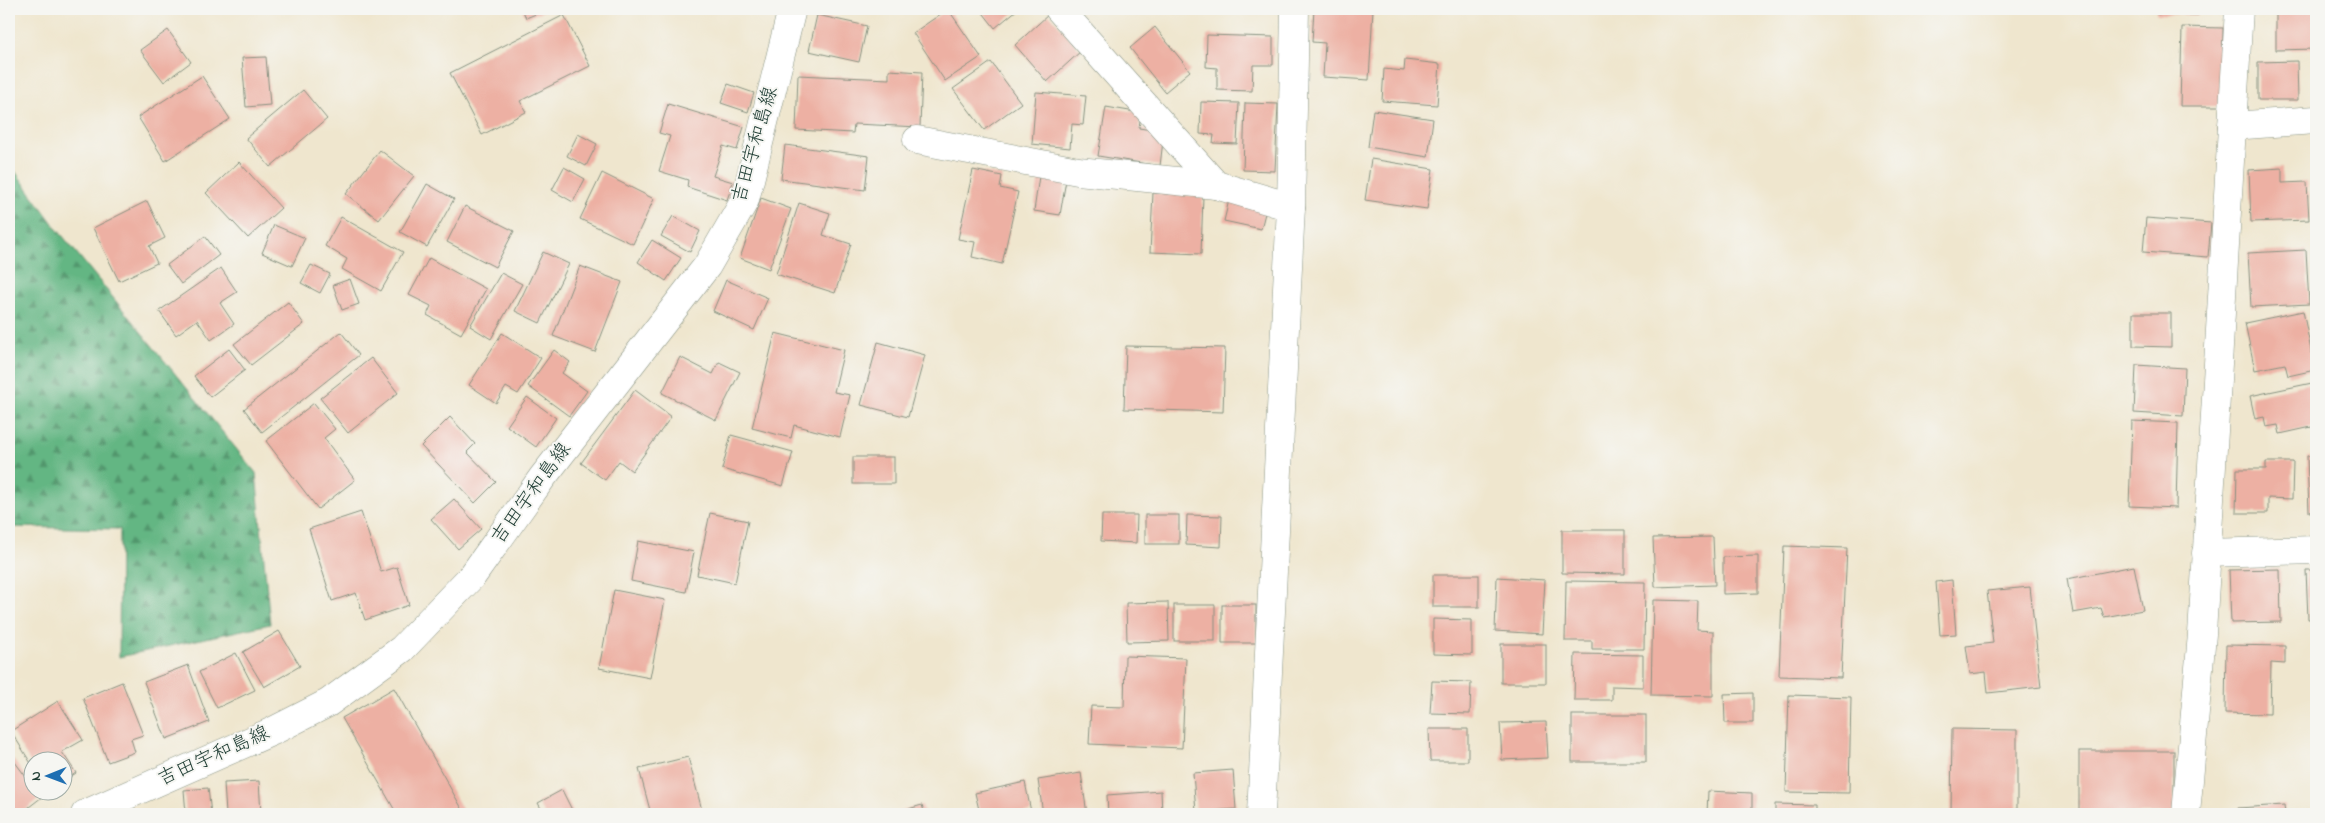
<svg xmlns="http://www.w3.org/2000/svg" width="2325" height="823" viewBox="0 0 2325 823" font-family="'Indie Flower','Klee One',sans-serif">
	<defs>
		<pattern id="forest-firs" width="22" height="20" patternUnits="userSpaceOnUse" patternTransform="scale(1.25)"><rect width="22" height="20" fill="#63b683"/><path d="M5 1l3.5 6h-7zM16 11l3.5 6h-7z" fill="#51956c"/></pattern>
	</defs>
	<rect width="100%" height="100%" fill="#f6f6f2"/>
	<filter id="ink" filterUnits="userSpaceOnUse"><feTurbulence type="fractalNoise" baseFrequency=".02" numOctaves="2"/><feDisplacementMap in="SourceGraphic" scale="10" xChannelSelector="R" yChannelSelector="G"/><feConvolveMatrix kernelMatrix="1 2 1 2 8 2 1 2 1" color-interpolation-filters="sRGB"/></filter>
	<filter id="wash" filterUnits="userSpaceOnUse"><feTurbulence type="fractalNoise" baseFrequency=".0096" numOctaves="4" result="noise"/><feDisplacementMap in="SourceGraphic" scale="20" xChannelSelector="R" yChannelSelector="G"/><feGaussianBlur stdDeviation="1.12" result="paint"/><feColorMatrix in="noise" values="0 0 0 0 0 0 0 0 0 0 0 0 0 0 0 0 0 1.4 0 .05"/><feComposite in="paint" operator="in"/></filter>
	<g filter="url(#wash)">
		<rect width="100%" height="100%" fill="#efe6ce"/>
		<polygon fill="url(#forest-firs)" stroke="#417a5c" points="9,163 57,229 256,473 270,624 119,657 120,529 9,527"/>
		<g id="blocks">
			<g fill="#edb0a3">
				<polygon points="522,9 548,9 526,18"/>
				<polygon points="948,9 981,57 945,81 913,33"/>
				<polygon points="980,9 1018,9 995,28"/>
				<polygon points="1314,9 1373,9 1369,80 1323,77 1325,43 1312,42"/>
				<polygon points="2156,9 2199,9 2198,15 2156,14"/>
				<polygon points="2276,9 2316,9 2316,49 2276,50"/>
				<polygon points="1049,14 1081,51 1047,82 1015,45"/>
				<polygon points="564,15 590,66 520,101 526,112 482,135 450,73"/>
				<polygon points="817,15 867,26 859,62 809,51"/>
				<polygon points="1155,27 1190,71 1165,92 1130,48"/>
				<polygon points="2182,27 2223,28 2222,106 2180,106"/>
				<polygon points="168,30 191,62 164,82 140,50"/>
				<polygon points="1207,35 1273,37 1273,65 1253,65 1252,91 1217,90 1217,68 1206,67"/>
				<polygon points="266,57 270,105 246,107 242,58"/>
				<polygon points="1405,60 1440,64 1437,105 1382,101 1384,69 1404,71"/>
				<polygon points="2297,61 2298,100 2258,100 2258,62"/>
				<polygon points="991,62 1021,103 984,130 953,89"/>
				<polygon points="889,70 922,72 920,127 854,124 853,133 796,130 798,75 889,79"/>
				<polygon points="202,76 230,119 165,161 138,117"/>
				<polygon points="728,84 754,93 748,112 721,103"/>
				<polygon points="303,90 327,119 270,167 246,138"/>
				<polygon points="1036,92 1086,96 1083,125 1072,124 1070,148 1032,144"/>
				<polygon points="1201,102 1239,103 1237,144 1213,143 1214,135 1200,134"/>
				<polygon points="1245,103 1278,104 1275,171 1243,170"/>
				<polygon points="668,104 744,127 737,150 723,146 713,176 733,182 727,200 687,187 688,180 659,171 670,136 659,133"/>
				<polygon points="1106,107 1141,113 1139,128 1164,132 1160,166 1098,156"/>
				<polygon points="1373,110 1433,119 1428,157 1368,147"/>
				<polygon points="578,134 597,144 586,166 567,156"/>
				<polygon points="785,145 869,156 865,190 781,179"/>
				<polygon points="380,150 414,176 379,220 346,194"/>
				<polygon points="1371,159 1433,169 1427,209 1365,200"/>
				<polygon points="239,162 281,208 248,238 206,193"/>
				<polygon points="564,167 585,179 573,202 552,190"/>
				<polygon points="2282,168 2282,183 2307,182 2309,220 2251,222 2249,170"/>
				<polygon points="973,170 1002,176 1000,188 1018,192 1002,264 972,257 975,242 958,239"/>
				<polygon points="602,173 654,199 633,244 580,219"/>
				<polygon points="1039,176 1066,180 1060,215 1034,211"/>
				<polygon points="427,184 454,199 427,247 400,232"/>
				<polygon points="1153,193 1203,196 1201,254 1150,252"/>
				<polygon points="761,198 791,209 769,269 740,258"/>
				<polygon points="1229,200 1266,209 1261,229 1224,221"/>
				<polygon points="147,201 165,238 149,246 157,263 119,281 93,228"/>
				<polygon points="799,203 830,213 823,235 851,244 835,293 776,274"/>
				<polygon points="465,206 514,231 495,267 447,242"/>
				<polygon points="673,216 700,231 690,252 661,236"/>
				<polygon points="341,217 403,252 381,291 342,269 347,259 325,246"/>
				<polygon points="2146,218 2211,223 2208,257 2143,252"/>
				<polygon points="274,225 305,238 292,266 262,253"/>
				<polygon points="205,236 219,255 181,284 167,265"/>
				<polygon points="652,240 681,258 666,281 638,262"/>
				<polygon points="2306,250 2309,304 2251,307 2248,253"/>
				<polygon points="543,252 569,264 540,323 515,311"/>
				<polygon points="429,258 486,289 461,334 427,315 431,306 409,295"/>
				<polygon points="311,265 330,274 320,293 301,283"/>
				<polygon points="580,266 622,282 595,352 553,336"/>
				<polygon points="221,268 237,292 220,303 234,324 211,340 197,320 176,335 159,311"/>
				<polygon points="501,273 522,284 491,339 470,326"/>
				<polygon points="350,279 359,304 342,310 333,285"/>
				<polygon points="726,280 768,298 754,330 713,311"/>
				<polygon points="288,302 304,324 251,365 234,344"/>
				<polygon points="2303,311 2315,370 2288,376 2285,364 2255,370 2245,323"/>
				<polygon points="2133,313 2171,313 2171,347 2133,346"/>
				<polygon points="341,332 359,355 262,432 244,409"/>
				<polygon points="502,333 541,358 518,394 506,387 496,403 469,385"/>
				<polygon points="775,333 844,350 834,392 850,395 840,437 794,425 791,438 752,428"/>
				<polygon points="878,342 925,355 908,417 861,405"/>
				<polygon points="1126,346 1225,348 1223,412 1124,409"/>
				<polygon points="229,349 245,370 210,397 194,376"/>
				<polygon points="554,350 570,362 562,373 587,391 569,416 528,386"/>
				<polygon points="680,357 713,374 719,362 740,372 716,420 662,393"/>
				<polygon points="371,358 398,393 348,433 320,398"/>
				<polygon points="2136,365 2185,368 2183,416 2134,413"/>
				<polygon points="2312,383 2316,402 2316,426 2280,434 2278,425 2266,427 2264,417 2255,419 2250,396"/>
				<polygon points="635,390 671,417 632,471 619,461 605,480 581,463"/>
				<polygon points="527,397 556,418 536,447 507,426"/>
				<polygon points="314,403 335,429 324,438 355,480 318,509 266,441"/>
				<polygon points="450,417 475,444 467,452 496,482 475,503 421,446"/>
				<polygon points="2132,421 2178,423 2176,508 2129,506"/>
				<polygon points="731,435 793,452 783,486 722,469"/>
				<polygon points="2316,455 2316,511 2309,512 2307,456"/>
				<rect x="853" y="457" width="41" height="27"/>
				<polygon points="2266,462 2293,462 2292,499 2268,498 2268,513 2236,513 2237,469 2266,469"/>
				<polygon points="454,499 481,529 458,549 431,519"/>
				<polygon points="361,512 381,572 397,567 409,605 365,620 356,593 332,601 309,529"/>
				<polygon points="710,513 748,521 735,583 697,575"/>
				<polygon points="1102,515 1137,515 1136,543 1101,541"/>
				<rect x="1145" y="515" width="34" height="29"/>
				<polygon points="1187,515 1222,516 1221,547 1186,545"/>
				<polygon points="1562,530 1625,530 1625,574 1562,573"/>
				<polygon points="1713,537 1715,585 1655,587 1653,538"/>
				<polygon points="638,541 694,552 686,592 631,581"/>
				<polygon points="1784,546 1847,548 1841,678 1779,676"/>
				<polygon points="1758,556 1758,593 1723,594 1723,557"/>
				<polygon points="2134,566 2143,610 2104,617 2101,608 2073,613 2067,579"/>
				<polygon points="2280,569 2281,622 2231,623 2229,570"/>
				<polygon points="2306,570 2316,570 2316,619 2308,619"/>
				<rect x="1433" y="575" width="46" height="32"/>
				<polygon points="1497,577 1545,580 1542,634 1495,631"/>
				<polygon points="1952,580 1956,634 1940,635 1936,582"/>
				<polygon points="1566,581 1645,582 1644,649 1592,649 1592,641 1565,641"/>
				<polygon points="2030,587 2041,687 1988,693 1986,672 1970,674 1966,646 1993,643 1987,591"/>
				<polygon points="614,590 665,600 650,678 599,668"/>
				<polygon points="1653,600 1698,601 1697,630 1713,631 1713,696 1651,695"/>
				<polygon points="1168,602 1169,641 1127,642 1126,603"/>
				<rect x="1174" y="605" width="41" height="36"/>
				<rect x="1222" y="605" width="34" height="38"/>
				<polygon points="1433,619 1472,620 1472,655 1433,654"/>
				<polygon points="279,631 300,666 264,687 243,652"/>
				<rect x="1501" y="644" width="45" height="39"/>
				<polygon points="2226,645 2285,646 2285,664 2271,663 2270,714 2225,713"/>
				<polygon points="236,653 255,690 217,708 199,672"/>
				<polygon points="1575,654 1643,655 1643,687 1612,686 1612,700 1574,700"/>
				<polygon points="1125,656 1186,658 1182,748 1089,744 1091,706 1124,707"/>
				<polygon points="188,665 209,722 166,739 144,682"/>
				<polygon points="1432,681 1471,682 1470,714 1430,713"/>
				<polygon points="122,682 143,735 131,739 135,752 108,762 83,698"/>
				<polygon points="394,688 465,814 397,814 342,718"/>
				<polygon points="1753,693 1753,723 1725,723 1724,694"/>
				<polygon points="1789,695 1851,697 1849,793 1786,792"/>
				<polygon points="58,701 83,740 62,752 76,773 62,782 62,760 32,760 32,765 11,731"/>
				<rect x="1572" y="715" width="74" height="47"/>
				<polygon points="1546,722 1548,758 1502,760 1500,723"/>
				<polygon points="1429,729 1468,729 1468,761 1430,761"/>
				<polygon points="1952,729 2017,730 2017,814 1951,814"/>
				<rect x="2079" y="751" width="95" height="63"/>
				<polygon points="9,754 32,785 32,790 37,790 42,797 20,814 9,814"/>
				<polygon points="688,757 703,814 651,814 639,769"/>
				<polygon points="1233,770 1236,809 1196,812 1193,773"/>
				<polygon points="1081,773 1087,814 1043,814 1038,780"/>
				<polygon points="259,781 261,814 226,814 224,783"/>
				<polygon points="1025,782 1031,812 1018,814 980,814 975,793"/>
				<polygon points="208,788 211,814 186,814 184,790"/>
				<polygon points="562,790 574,814 544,814 538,803"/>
				<polygon points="1161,791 1162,814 1108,814 1107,795"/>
				<polygon points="1708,791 1752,793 1752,814 1707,814"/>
				<polygon points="1775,804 1815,805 1815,814 1775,814"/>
				<polygon points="922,805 925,814 891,814"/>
				<polygon points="2284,805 2285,814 2238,814 2238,808"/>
			</g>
		</g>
	</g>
	<g filter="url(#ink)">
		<use href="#blocks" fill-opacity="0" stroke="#879281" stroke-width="1"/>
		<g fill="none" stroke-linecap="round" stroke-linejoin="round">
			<defs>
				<g id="minor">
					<polyline points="1059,9 1216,185 1291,207"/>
					<polyline points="2232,126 2316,120"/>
					<polyline points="917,140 1078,171 1216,185"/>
					<polyline points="2206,553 2316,550"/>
					<polyline points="1261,814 1291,207 1295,9"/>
					<polyline points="2186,814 2202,634 2239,9"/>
				</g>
				<polyline id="major" points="85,814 273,731 328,703 402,649 473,575 542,478 707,266 745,200 792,9"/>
			</defs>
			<use href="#minor" stroke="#879281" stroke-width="29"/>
			<use href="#major" stroke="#879281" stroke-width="29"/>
			<use href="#minor" stroke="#fff" stroke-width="28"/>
			<use href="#major" stroke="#fff" stroke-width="28"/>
		</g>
	</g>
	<g text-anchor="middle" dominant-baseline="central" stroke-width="4" stroke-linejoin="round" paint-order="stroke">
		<g font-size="20" fill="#1f3d34" stroke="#f6f6f2">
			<text transform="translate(756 145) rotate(-74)">吉田宇和島線</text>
			<text transform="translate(532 494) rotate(-54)">吉田宇和島線</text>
			<text transform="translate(214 757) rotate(-24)">吉田宇和島線</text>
		</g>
	</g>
	<rect width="2325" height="823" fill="none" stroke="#f6f6f2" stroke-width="30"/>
	<g transform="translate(48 776) rotate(269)"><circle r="24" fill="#f6f6f2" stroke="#a0aca6"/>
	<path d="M0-4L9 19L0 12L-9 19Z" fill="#1f6fb2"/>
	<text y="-8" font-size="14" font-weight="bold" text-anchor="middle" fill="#1f3d34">N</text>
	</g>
</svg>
